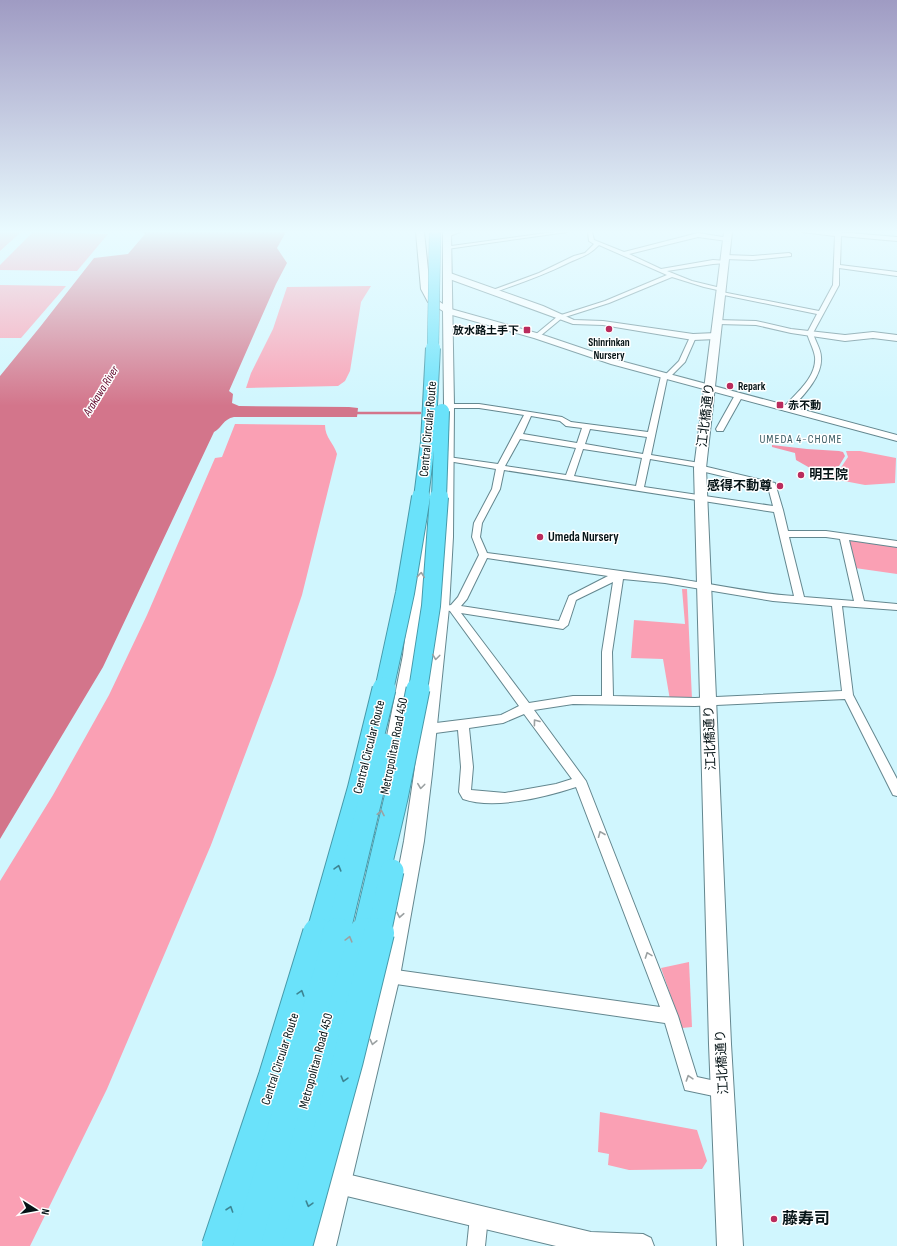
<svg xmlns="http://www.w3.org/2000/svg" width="897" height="1246" viewBox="0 0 897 1246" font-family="'Sofia Sans Condensed','Noto Sans JP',sans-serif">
	<rect width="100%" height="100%" fill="#d0f6fe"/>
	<g fill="#faa0b4">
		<polygon points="0,232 21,232 0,251"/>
		<polygon points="33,232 108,234 77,271 0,270 0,265"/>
		<polygon points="0,285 66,286 21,338 0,338"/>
		<polygon points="371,286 361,302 350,371 345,381 338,386 246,388 251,373 273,329 287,287"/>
		<path d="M 235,424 L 325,425 C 325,438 334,443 337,454 L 302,595 L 275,675 L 211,845 L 107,1089 L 30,1246 L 0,1246 L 0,881 L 53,795 L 109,695 L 147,615 L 215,458 L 222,457 Z"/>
		<polygon points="846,451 860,451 896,458 895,483 865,485 823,477 826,470 838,472 848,457"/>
		<polygon points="848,539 897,546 897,574 855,568"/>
		<polygon points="682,589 687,589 692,699 670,700 663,659 631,658 634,620 685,624"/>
		<polygon points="689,962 692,1027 682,1028 661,968"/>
		<polygon points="600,1112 697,1130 707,1161 702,1169 629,1170 608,1165 609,1154 598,1152"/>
	</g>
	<polygon fill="#f492a9" points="772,445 807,449 839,451 843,452 845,456 839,466 817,472 796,460 795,453 772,447"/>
	<path fill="#d3758b" d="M 142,232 L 286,232 L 277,248 L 287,263 L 276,284 L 229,391 L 233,394 L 232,403 L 239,406 L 349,407 L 358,408 L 357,417 L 234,417 C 223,419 222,428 214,432 L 103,667 L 0,839 L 0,376 L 40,327 L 94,258 L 128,254 L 145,234 Z"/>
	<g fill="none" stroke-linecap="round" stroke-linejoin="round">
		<polyline stroke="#d3758b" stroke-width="2.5" points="353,413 420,413"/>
		<defs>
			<g id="minor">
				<polygon points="452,232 460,232 447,237 444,235"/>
				<polygon points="554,232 567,232 447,249 444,247"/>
				<path d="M 588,232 L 592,232 L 594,240 L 624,252 L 698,233 L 729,238 L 729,240 L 727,241 L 698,237 L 629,254 L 661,269 L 713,260 L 727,261 L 727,263 L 713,264 L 667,271 L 692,281 L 725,289 L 722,291 L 704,287 L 672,277 L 609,303 L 562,318 L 539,337 L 535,337 L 535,335 L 558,316 L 605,301 L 667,275 L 599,245 C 588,256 583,256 570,262 C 546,274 521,283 495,292 L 490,291 L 539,273 L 574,256 L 585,253 L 594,244 L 589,241 Z"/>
				<path d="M 802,232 L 838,232 L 897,237 L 897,241 L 841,236 L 840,265 L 897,272 L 897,276 L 839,268 L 839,285 L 813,333 C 815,341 821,349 821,357 C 823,377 801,398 789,411 L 786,411 L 782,409 C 794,395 817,378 815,357 C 814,349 809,341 807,333 L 817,314 L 719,294 L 722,292 L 819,311 L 833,285 L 835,236 Z"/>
				<polygon points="789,253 791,254 791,256 753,260 725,259 722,257 725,255 753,256"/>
				<path d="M 693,335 L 696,337 L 685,362 L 669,378 L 667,379 L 651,455 L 700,463 L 703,463 L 703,466 L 775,483 L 783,510 L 788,531 L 826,531 L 897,541 L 897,547 L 849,540 L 864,601 L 897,604 L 897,610 L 842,606 L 853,695 L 897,779 L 897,796 L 893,795 L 845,699 L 695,706 L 573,704 L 534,710 L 586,781 L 678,1016 L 697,1077 L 729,1084 L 731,1090 L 729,1096 L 723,1098 L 685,1090 L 665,1023 L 389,983 L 384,981 L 382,976 L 384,971 L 389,969 L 660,1007 L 576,787 C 546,797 494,810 463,799 L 459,792 L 461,767 L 458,730 L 428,734 L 424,732 L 422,729 L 424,726 L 428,724 L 501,715 L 519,706 L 450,611 L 446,610 L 444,608 L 446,606 L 451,605 L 458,597 L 479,555 L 472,537 L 474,523 L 492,489 L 496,469 L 448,461 L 444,459 L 448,457 L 498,464 L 524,415 L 479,408 L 449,408 L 445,406 L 449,404 L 479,404 L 562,417 L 571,422 L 648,432 L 661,376 L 666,374 L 679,361 L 690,337 ZM 531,416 L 560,421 L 566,426 L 582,428 L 577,443 L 523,434 ZM 590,429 L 647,437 L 643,454 L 585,444 ZM 520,439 L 576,448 L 566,475 L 505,466 ZM 583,449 L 642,458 L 636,486 L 574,476 ZM 650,459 L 697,467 L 697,470 L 768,487 L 773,506 L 644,487 ZM 504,470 L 774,512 L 794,596 C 751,593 708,583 665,577 C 606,569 547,561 487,553 L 480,537 L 482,523 L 500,489 ZM 789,537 L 826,537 L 840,539 L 854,601 L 804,597 ZM 487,558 L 608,576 L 569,596 L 559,621 L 461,606 L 467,599 ZM 623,579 L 665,583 L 773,601 L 832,606 L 842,691 L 695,698 L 613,696 L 612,652 ZM 613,582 L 602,652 L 602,696 L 573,696 L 529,703 L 461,613 L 563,629 L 568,625 L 576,600 ZM 524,714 L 572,779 L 556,784 L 505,793 L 471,790 L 473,767 L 469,728 L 503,723 Z"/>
				<polygon points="735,395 742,397 723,431 717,431 716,429"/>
				<polygon points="479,1208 485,1211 488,1217 485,1246 467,1246 470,1217 473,1211"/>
			</g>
			<g id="tertiary">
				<polygon points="444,273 450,273 543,306 574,320 603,321 693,334 716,333 720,336 716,339 693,340 603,325 573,324 444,277"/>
				<polygon points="445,309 451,309 540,334 617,360 897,435 897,441 611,364 534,338 445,313"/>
				<polygon points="715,320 756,321 791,329 845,335 873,332 897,335 897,341 873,338 845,341 791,333 756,325 718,324 715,324"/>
				<polygon points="334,1171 591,1232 643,1234 651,1238 654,1246 556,1246 334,1193 326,1190 323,1182 326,1174"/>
			</g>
			<g id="secondary">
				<polygon points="416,232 424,232 430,289 434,298 443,304 443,232 451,232 454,406 453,537 449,608 432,774 424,841 400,976 336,1246 310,1246 378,976 404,841 414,774 435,608 439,537 444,406 443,311 428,302 421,289"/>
				<polygon points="724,232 732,232 706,468 731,1044 743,1246 717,1246 709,1044 694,468"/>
				<polygon points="428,497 434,501 418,655 387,827 385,833 378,835 371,833 369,827 403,655 422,501"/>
				<polygon points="366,871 373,873 376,880 359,941 356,948 349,951 342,948 339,941 356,880 359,873"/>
			</g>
		</defs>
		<use href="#minor" stroke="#64878f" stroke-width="2"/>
		<use href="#tertiary" stroke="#64878f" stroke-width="2"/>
		<use href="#secondary" stroke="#64878f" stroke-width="2"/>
		<use href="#minor" fill="#fff" fill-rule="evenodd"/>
		<use href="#tertiary" fill="#fff" fill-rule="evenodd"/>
		<use href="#secondary" fill="#fff" fill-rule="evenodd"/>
		<defs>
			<polyline id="motorway-bridge-far4" points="433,349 435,232"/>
			<g id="motorway-bridge-far3">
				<polyline points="421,498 428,442 433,348"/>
				<polyline points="439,498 442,411"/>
			</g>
			<g id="motorway-bridge-far2">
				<polyline points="384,690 405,593 421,497"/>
				<polyline points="418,690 431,606 439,497"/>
			</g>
			<g id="motorway-bridge-far1">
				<polyline points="318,934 359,790 384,689"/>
				<polyline points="338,934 383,745"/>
				<polyline points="364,934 396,798 418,689"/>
				<polyline points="379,934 392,871"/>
			</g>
			<g id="motorway-bridge">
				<polyline points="217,1246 274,1076 318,933"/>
				<polyline points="248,1246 332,962 338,933"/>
				<polyline points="276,1246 325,1079 364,933"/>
				<polyline points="297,1246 348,1060 379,933"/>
			</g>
		</defs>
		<use href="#motorway-bridge-far4" stroke="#479aaa" stroke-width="12" stroke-linecap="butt"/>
		<use href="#motorway-bridge-far3" stroke="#479aaa" stroke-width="16" stroke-linecap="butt"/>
		<use href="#motorway-bridge-far2" stroke="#479aaa" stroke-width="20" stroke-linecap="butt"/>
		<use href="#motorway-bridge-far1" stroke="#479aaa" stroke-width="25" stroke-linecap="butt"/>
		<use href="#motorway-bridge" stroke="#479aaa" stroke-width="32" stroke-linecap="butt"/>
		<use href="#motorway-bridge-far4" stroke="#6ae2fa" stroke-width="11"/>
		<use href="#motorway-bridge-far3" stroke="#6ae2fa" stroke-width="14"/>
		<use href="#motorway-bridge-far2" stroke="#6ae2fa" stroke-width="18"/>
		<use href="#motorway-bridge-far1" stroke="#6ae2fa" stroke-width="23"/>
		<use href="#motorway-bridge" stroke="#6ae2fa" stroke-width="30"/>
	</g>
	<defs><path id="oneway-chevron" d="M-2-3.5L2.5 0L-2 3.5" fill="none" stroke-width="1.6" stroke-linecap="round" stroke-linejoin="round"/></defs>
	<g stroke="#9ba1a2">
		<use href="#oneway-chevron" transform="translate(421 575) rotate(-84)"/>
		<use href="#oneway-chevron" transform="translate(436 657) rotate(97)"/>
		<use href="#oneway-chevron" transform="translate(536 722) rotate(-127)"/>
		<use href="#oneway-chevron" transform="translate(421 786) rotate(97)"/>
		<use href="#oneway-chevron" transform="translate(381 813) rotate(-79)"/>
		<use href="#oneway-chevron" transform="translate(601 834) rotate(-112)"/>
		<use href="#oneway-chevron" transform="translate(400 915) rotate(101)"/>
		<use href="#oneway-chevron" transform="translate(349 939) rotate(-75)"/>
		<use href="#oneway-chevron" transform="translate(648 955) rotate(-110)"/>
		<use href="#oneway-chevron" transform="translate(373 1042) rotate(103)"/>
		<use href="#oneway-chevron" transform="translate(689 1078) rotate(-108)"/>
	</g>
	<g stroke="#3d8593">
		<use href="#oneway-chevron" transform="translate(338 868) rotate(-74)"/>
		<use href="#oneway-chevron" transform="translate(301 993) rotate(-72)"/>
		<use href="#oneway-chevron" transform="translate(344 1079) rotate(106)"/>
		<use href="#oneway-chevron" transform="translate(309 1204) rotate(106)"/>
		<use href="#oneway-chevron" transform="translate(230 1209) rotate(-71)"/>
	</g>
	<linearGradient id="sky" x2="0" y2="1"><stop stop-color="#9f9bc3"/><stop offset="0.57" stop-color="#eafbff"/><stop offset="1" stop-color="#eafbff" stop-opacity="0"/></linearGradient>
	<rect width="897" height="406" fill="url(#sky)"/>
	<g fill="#ba2c5d" stroke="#fff" stroke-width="1.5">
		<circle cx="609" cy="329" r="4"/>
		<rect x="523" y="326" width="8" height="8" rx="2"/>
		<circle cx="730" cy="386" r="4"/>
		<rect x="776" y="401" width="8" height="8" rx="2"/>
		<circle cx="801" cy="475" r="4"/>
		<circle cx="780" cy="486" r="4"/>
		<circle cx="540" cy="537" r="4"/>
		<circle cx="774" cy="1219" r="4"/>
	</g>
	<g text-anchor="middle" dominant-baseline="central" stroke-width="3" stroke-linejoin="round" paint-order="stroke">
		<g font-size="11" font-weight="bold" fill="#051316" stroke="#fff" text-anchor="start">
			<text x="519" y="330" text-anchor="end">放水路土手下</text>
			<text x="609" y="342" text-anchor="middle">Shinrinkan<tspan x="609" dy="13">Nursery</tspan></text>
			<text x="738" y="386">Repark</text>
			<text x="788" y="405">赤不動</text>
		</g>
		<g font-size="12" font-style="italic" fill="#60072a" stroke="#fff">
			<text transform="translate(101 391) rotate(-58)">Arakawa River</text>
		</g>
		<g font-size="12" letter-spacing="1" fill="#395b63" stroke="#fff">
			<text x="801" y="439">UMEDA 4-CHOME</text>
		</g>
		<g font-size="13" fill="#051316" stroke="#fff">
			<text transform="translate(706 415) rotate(-83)">江北橋通り</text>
			<text transform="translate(428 429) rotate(-85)">Central Circular Route</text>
			<text transform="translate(710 738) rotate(-92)">江北橋通り</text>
			<text transform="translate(394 746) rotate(-79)">Metropolitan Road 450</text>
			<text transform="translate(369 747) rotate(-76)">Central Circular Route</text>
			<text transform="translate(280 1059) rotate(-72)">Central Circular Route</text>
			<text transform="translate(316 1061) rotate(-75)">Metropolitan Road 450</text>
			<text transform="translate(722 1062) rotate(-93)">江北橋通り</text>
		</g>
		<g font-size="13" font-weight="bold" fill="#051316" stroke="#fff" text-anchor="start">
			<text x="809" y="475">明王院</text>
			<text x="772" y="486" text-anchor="end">感得不動尊</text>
			<text x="548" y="537">Umeda Nursery</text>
		</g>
		<g font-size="16" font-weight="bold" fill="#051316" stroke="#fff" text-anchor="start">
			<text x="782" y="1219">藤寿司</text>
		</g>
	</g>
	<g transform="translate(36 1210) rotate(101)" stroke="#ffffff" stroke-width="3" paint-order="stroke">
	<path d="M0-3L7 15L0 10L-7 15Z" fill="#051316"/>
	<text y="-6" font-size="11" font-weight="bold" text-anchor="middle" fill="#051316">N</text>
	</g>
</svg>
